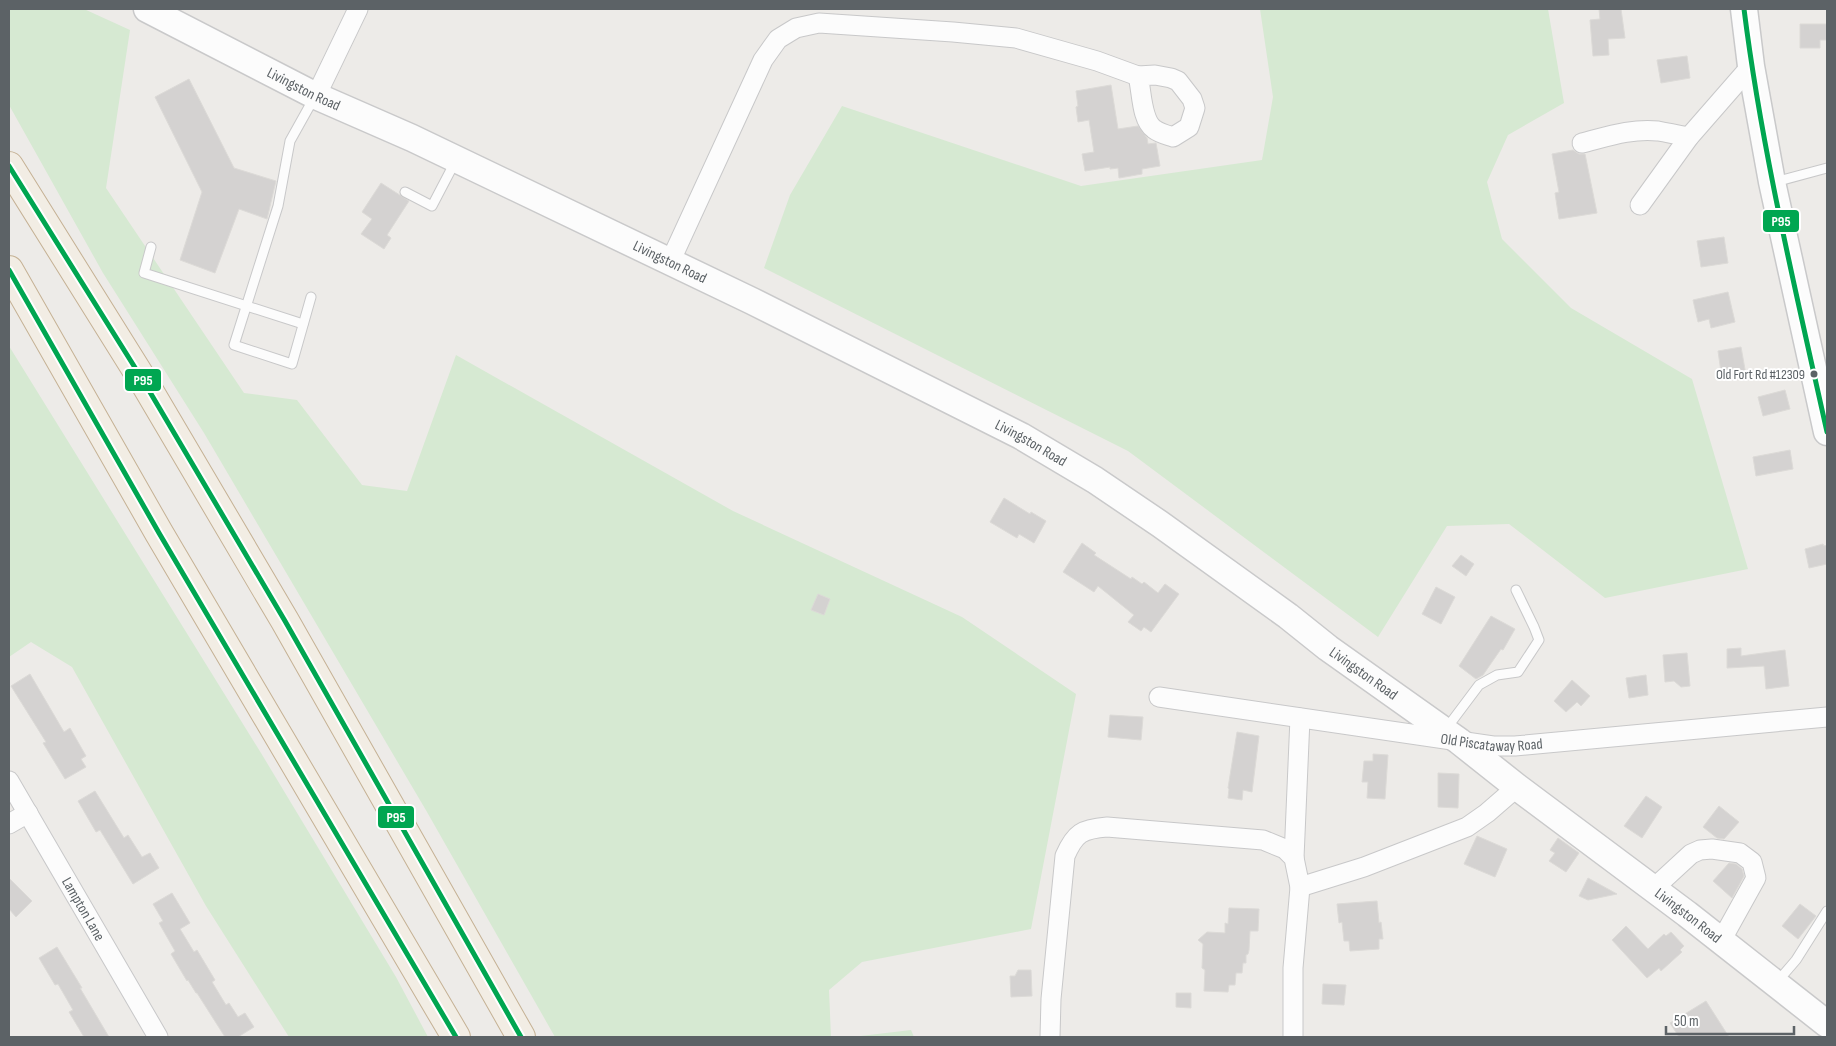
<svg xmlns="http://www.w3.org/2000/svg" width="1836" height="1046" viewBox="0 0 1836 1046" font-family="'Sofia Sans Condensed',sans-serif">
	<rect width="100%" height="100%" fill="#edebe8"/>
	<g fill="#d6e9d2">
		<polygon points="9,9 84,9 130,30 106,188 244,393 297,400 362,485 407,491 456,355 733,511 962,617 1076,694 1031,929 862,962 829,990 831,1037 555,1037 427,812 204,433 103,273 9,105"/>
		<polygon points="1260,9 1548,9 1564,103 1508,135 1487,182 1502,239 1571,308 1692,379 1748,569 1605,598 1509,524 1447,526 1378,637 1128,451 764,268 790,195 842,106 1081,186 1262,160 1273,97"/>
		<polygon points="9,346 261,753 396,977 428,1037 289,1037 206,906 72,667 31,642 9,657"/>
		<polygon points="911,1030 914,1037 852,1037"/>
	</g>
	<g fill="#d4d2d1" stroke="#dcdad7">
		<polygon points="1599,9 1621,9 1625,38 1608,39 1609,55 1593,56 1590,20 1600,19"/>
		<polygon points="1800,24 1827,24 1827,40 1820,40 1820,48 1800,48"/>
		<polygon points="1687,56 1690,78 1661,83 1657,60"/>
		<polygon points="189,79 234,168 276,181 267,219 239,209 215,273 180,260 202,192 155,97"/>
		<polygon points="1111,85 1118,129 1138,126 1147,138 1148,144 1156,143 1160,166 1142,169 1142,174 1119,178 1118,168 1110,169 1110,167 1085,171 1082,154 1094,152 1089,120 1078,122 1076,107 1078,106 1076,91"/>
		<polygon points="1573,150 1579,154 1585,154 1597,213 1559,219 1555,193 1559,192 1552,154"/>
		<polygon points="381,183 409,201 387,235 391,238 384,249 361,234 372,219 362,212"/>
		<polygon points="1724,237 1728,263 1701,267 1697,241"/>
		<polygon points="1728,292 1735,322 1711,328 1709,319 1698,322 1693,300"/>
		<polygon points="1741,347 1746,375 1722,379 1718,351"/>
		<polygon points="1785,390 1790,409 1763,416 1758,397"/>
		<polygon points="1790,450 1793,469 1756,476 1753,457"/>
		<polygon points="1004,498 1030,514 1031,512 1046,521 1034,543 1019,534 1017,538 990,522"/>
		<polygon points="1082,543 1096,553 1094,555 1131,579 1132,577 1142,584 1144,582 1158,593 1165,584 1179,594 1151,632 1144,627 1141,631 1128,622 1134,615 1098,586 1094,592 1063,572"/>
		<polygon points="1823,544 1824,546 1827,545 1827,564 1809,568 1805,549"/>
		<polygon points="1461,555 1474,564 1466,576 1452,566"/>
		<polygon points="1436,587 1455,597 1441,624 1422,614"/>
		<polygon points="818,594 830,599 824,615 811,610"/>
		<polygon points="1491,616 1515,629 1503,650 1501,649 1483,675 1476,679 1459,666"/>
		<polygon points="1741,648 1741,656 1785,650 1789,686 1766,689 1764,666 1727,668 1727,649"/>
		<polygon points="1687,653 1690,686 1681,687 1674,681 1665,682 1663,655"/>
		<polygon points="30,674 64,732 70,728 86,756 81,759 86,767 65,779 43,743 46,742 11,686"/>
		<polygon points="1646,675 1648,695 1629,698 1626,678"/>
		<polygon points="1572,680 1590,696 1581,706 1577,702 1566,712 1554,701"/>
		<polygon points="1110,715 1143,717 1141,740 1108,737"/>
		<polygon points="1237,732 1259,736 1252,792 1243,790 1242,800 1228,798 1229,789 1228,788"/>
		<polygon points="1373,754 1388,755 1385,799 1367,798 1368,782 1362,782 1364,761 1373,761"/>
		<polygon points="1438,773 1459,774 1458,808 1438,807"/>
		<polygon points="95,791 124,838 128,835 142,857 150,853 159,868 133,884 100,830 96,832 78,801"/>
		<polygon points="1646,796 1662,807 1642,838 1624,826"/>
		<polygon points="1719,806 1739,822 1724,839 1717,838 1703,827"/>
		<polygon points="1477,836 1507,849 1495,877 1464,864"/>
		<polygon points="1558,838 1579,853 1566,872 1549,861 1555,853 1550,850"/>
		<polygon points="1729,863 1736,864 1742,869 1744,876 1732,898 1713,881"/>
		<polygon points="9,878 32,901 16,917 9,909"/>
		<polygon points="1588,878 1617,894 1588,900 1579,896"/>
		<polygon points="172,893 190,923 180,929 194,952 197,950 215,980 212,982 226,1005 229,1003 238,1017 245,1013 254,1027 238,1037 225,1037 197,993 196,993 188,980 187,981 171,954 175,951 159,923 163,921 153,904"/>
		<polygon points="1377,901 1379,923 1381,922 1383,939 1379,939 1379,949 1350,951 1349,941 1344,941 1342,922 1339,923 1337,904"/>
		<polygon points="1800,904 1816,916 1798,939 1782,926"/>
		<polygon points="1229,908 1259,909 1258,931 1250,931 1249,950 1248,954 1246,955 1246,963 1243,963 1242,973 1236,973 1235,985 1229,985 1228,992 1204,991 1205,970 1202,968 1203,944 1198,940 1207,932 1225,933 1225,923 1228,924"/>
		<polygon points="1626,926 1648,949 1664,934 1666,936 1671,932 1684,946 1680,950 1682,952 1661,971 1659,968 1647,978 1612,940"/>
		<polygon points="57,947 82,988 80,988 109,1037 84,1037 69,1012 73,1010 58,984 55,985 39,958"/>
		<polygon points="1018,970 1031,970 1032,996 1011,997 1010,976 1015,976"/>
		<polygon points="1323,984 1346,985 1344,1005 1322,1004"/>
		<polygon points="1176,993 1191,993 1191,1008 1176,1007"/>
		<polygon points="1706,1001 1729,1037 1679,1037 1670,1023"/>
	</g>
	<g fill="none" stroke-linecap="round" stroke-linejoin="round">
		<defs>
			<g id="service">
				<polyline points="1775,182 1827,168"/>
				<polyline points="405,192 432,206 455,162"/>
				<polyline points="151,247 144,273 303,324"/>
				<polyline points="311,297 292,364 234,345 278,206 290,141 314,98"/>
				<polyline points="1446,729 1479,685 1497,675 1518,672 1539,640 1534,627 1516,590"/>
				<polyline points="1777,982 1796,960 1827,911"/>
			</g>
			<g id="minor">
				<path d="M 1155,75 L 1171,78 L 1178,81 L 1192,99 L 1195,108 L 1189,127 L 1173,137 C 1167,135 1159,133 1154,129 C 1141,120 1142,91 1138,76 Z"/>
				<polyline points="316,96 358,9"/>
				<path d="M 1582,143 C 1606,137 1632,128 1658,131 C 1669,133 1679,135 1689,137"/>
				<polyline points="1640,205 1689,137 1751,66"/>
				<polyline points="670,262 763,60 778,39 796,28 819,23 953,32 1016,38 1097,61 1138,76"/>
				<path id="s1" d="M 1159,697 L 1493,746 L 1515,746 L 1827,717"/>
				<path id="s2" d="M 9,781 L 158,1037"/>
				<polyline points="9,824 28,813"/>
				<polyline points="1294,858 1300,718"/>
				<polyline points="1300,887 1364,867 1467,827 1487,813 1517,787"/>
				<polyline points="1653,889 1691,854 1700,850 1712,849 1740,853 1752,862 1756,878 1721,941"/>
				<path d="M 1050,1037 L 1051,999 L 1065,856 C 1075,833 1082,829 1107,827 L 1263,840 L 1285,849 L 1294,858 L 1300,887 L 1293,968 L 1293,1037"/>
			</g>
			<g id="secondary">
				<path id="s3" d="M 147,9 L 316,96 L 412,138 L 752,301 L 1021,436 L 1095,480 L 1160,524 L 1288,616 L 1328,648 L 1459,741 L 1517,787 L 1687,914 L 1827,1024"/>
				<polyline points="1744,9 1751,66 1772,182 1827,432"/>
			</g>
			<g id="trunk">
				<polyline points="9,166 144,382 285,621 521,1037"/>
				<polyline points="9,270 159,533 456,1037"/>
			</g>
		</defs>
		<use href="#service" stroke="#c8c8c9" stroke-width="11"/>
		<use href="#minor" stroke="#c8c8c9" stroke-width="21"/>
		<use href="#secondary" stroke="#c9c9ca" stroke-width="29"/>
		<use href="#trunk" stroke="#c5b194" stroke-width="30"/>
		<use href="#service" stroke="#fcfcfc" stroke-width="9"/>
		<use href="#minor" stroke="#fcfcfc" stroke-width="19"/>
		<use href="#secondary" stroke="#fcfcfc" stroke-width="26"/>
		<use href="#trunk" stroke="#f2ede4" stroke-width="28"/>
		<defs>
			<g id="bus-1">
				<path d="M 1744,9 C 1762,152 1796,292 1827,432"/>
				<polyline points="9,166 144,382 285,621 521,1037"/>
				<polyline points="9,270 159,533 456,1037"/>
			</g>
		</defs>
		<use href="#bus-1" stroke="#fff" stroke-width="9"/>
		<use href="#bus-1" stroke="#00a651" stroke-width="5"/>
	</g>
	<circle fill="#5c6266" stroke="#fff" stroke-width="2" cx="1814" cy="374" r="4.5"/>
	<g text-anchor="middle" dominant-baseline="central" stroke-width="4" stroke-linejoin="round" paint-order="stroke">
		<g font-size="14" fill="#5c6266" stroke="#fff" text-anchor="end">
			<text x="1805" y="374">Old Fort Rd #12309</text>
		</g>
		<g font-size="15" fill="#5c6266" stroke="#fff">
			<text stroke="none"><textPath href="#s3" startOffset="176">Livingston Road</textPath></text>
			<text stroke="none"><textPath href="#s3" startOffset="581">Livingston Road</textPath></text>
			<text stroke="none"><textPath href="#s3" startOffset="985">Livingston Road</textPath></text>
			<text stroke="none"><textPath href="#s3" startOffset="1390">Livingston Road</textPath></text>
			<text stroke="none"><textPath href="#s1" startOffset="336">Old Piscataway Road</textPath></text>
			<text stroke="none"><textPath href="#s2" startOffset="148">Lampton Lane</textPath></text>
			<text stroke="none"><textPath href="#s3" startOffset="1795">Livingston Road</textPath></text>
		</g>
	</g>
	<g stroke="#fff" stroke-width="2">
		<rect x="1762" y="209" width="38" height="24" rx="5" fill="#00a651"/>
		<rect x="124" y="368" width="38" height="24" rx="5" fill="#00a651"/>
		<rect x="377" y="805" width="38" height="24" rx="5" fill="#00a651"/>
	</g>
	<g font-size="14" text-anchor="middle" font-weight="bold" fill="#fff">
		<text x="1781" y="226">P95</text>
		<text x="143" y="385">P95</text>
		<text x="396" y="822">P95</text>
	</g>
	<rect width="1836" height="1046" fill="none" stroke="#5c6266" stroke-width="20"/>
	<path d="M1666 1026v8h128v-8" fill="none" stroke="#5c6266" stroke-width="2.5"/>
	<text x="1674" y="1026" font-size="15" fill="#5c6266" stroke="#ffffff" stroke-width="4" paint-order="stroke">50 m</text>
</svg>
